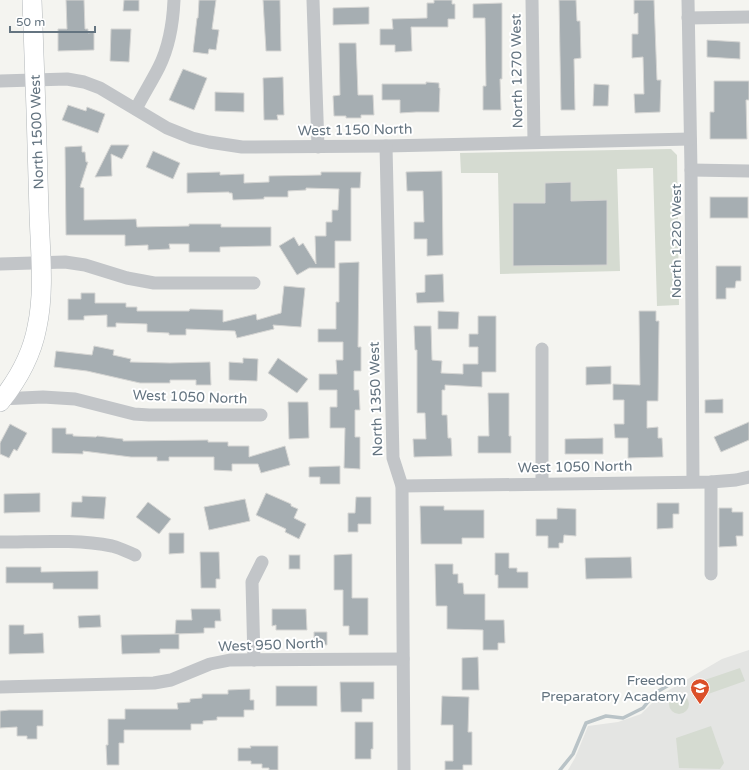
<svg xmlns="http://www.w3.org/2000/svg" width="749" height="770" viewBox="0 0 749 770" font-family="'Varela Round',sans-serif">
	<rect width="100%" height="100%" fill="#f4f4f0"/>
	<polygon fill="#e4e5e3" points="749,650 749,770 568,770 575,758 588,726 618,722 641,714 659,696 686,680 722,659"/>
	<g fill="#d5dbd1">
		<polygon points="671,149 677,155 679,305 657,306 653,168 617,169 620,271 500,274 498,173 461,173 460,153"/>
		<polygon points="740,668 745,681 694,699 690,685"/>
		<circle cx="679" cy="704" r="10"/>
		<polygon points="711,726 724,763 720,769 679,768 676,738"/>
	</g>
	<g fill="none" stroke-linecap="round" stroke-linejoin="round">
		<polyline stroke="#b9c3c7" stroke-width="3.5" points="560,770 573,754 586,723 606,716 623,718 643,708 655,693 669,685"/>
	</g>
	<g fill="#a6aeb2" stroke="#d5d5d3">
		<polygon points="66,0 84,0 85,29 88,29 88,33 94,32 94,50 58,51 58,29 67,29"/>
		<polygon points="124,0 139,0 139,11 123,11"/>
		<polygon points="199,0 216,0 212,29 219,30 216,50 209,49 208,54 193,52 197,18 198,18"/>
		<polygon points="263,0 280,0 281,51 266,51"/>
		<polygon points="434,0 452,0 452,4 455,4 455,19 448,19 448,27 411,27 412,51 395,52 395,45 380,45 380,29 393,29 392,19 427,18 427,3 434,3"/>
		<polygon points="559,0 576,0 577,21 580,21 581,58 574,59 575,110 561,110"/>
		<polygon points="634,0 654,0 657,80 661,80 660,112 635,113 634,94 644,94 643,57 632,58 632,34 638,34 638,13 634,14"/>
		<polygon points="502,3 502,79 500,79 501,110 483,110 483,86 486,86 485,18 473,18 473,4"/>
		<polygon points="369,7 369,24 333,25 333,8"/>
		<polygon points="111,29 131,29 129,62 110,61"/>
		<polygon points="707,40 740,42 740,59 707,57"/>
		<polygon points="339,43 356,43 358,95 373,95 374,115 361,115 361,118 346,118 346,116 334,116 333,96 340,95"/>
		<polygon points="183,69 207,78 194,110 169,100"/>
		<polygon points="283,77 284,115 277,115 278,120 264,120 263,78"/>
		<polygon points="714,81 749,81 749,100 746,100 747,139 710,139 710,112 714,112"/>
		<polygon points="426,82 439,83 439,88 440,88 439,112 416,112 400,113 400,100 382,100 382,84 426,84"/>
		<polygon points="594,84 609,85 608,106 593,106"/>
		<polygon points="215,92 244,93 244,112 215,111"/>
		<polygon points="68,105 86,111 87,107 105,114 98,133 62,120"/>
		<polygon points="111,145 129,145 122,159 111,154 112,176 95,177"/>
		<polygon points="82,146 82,152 85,152 86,162 88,162 80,187 84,188 84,220 136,219 137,227 189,226 189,224 221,224 221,227 271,227 271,246 220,247 220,252 189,252 189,244 169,244 170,249 148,250 148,245 125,246 125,235 66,235 65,147"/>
		<polygon points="153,151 180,163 173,179 146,167"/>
		<polygon points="442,171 443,255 427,256 427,239 414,239 414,222 424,222 423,191 407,191 406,172"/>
		<polygon points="220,172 220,175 244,174 244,183 269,182 269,176 321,175 321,172 361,172 360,188 351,188 351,241 335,241 335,268 309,268 297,275 279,246 294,237 299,246 303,243 316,264 315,236 326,236 326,222 332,222 332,210 338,210 339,189 306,188 306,190 288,191 288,197 264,197 264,199 233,200 232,193 229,193 229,192 187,193 187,173"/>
		<polygon points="571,182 571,201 607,200 607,265 513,266 513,203 545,203 545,183"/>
		<rect x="710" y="197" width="38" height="21"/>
		<polygon points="359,262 358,347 361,347 361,371 354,371 354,390 359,390 360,410 355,410 355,437 360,437 360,469 344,468 345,428 330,428 330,407 337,407 337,390 319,390 319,374 337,374 336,360 343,360 343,342 318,342 318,329 336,329 336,302 339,302 339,263"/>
		<polygon points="716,266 741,266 741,281 736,281 735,288 726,288 726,299 716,299"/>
		<polygon points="443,274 444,302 417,303 416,293 425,292 425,275"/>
		<polygon points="284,286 305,288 301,327 273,325 274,329 237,338 235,331 186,329 186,335 169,335 169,333 147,332 147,324 116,323 116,327 107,327 107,315 84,316 84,320 68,320 68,299 81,299 81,293 95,293 95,303 126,303 126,307 137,307 137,311 189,311 190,309 223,310 223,322 256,314 257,320 281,313"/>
		<polygon points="438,311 459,312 458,329 438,329"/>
		<polygon points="639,311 656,311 656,321 659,321 658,401 647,401 647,428 658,427 658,438 662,438 663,457 628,458 628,438 615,438 614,424 624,424 624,400 613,400 613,384 640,385"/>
		<polygon points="478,316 496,316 496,372 482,372 482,387 445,385 445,390 442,390 442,415 447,415 448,438 451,438 452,456 414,457 413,439 426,439 425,413 417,413 417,350 415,350 414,326 431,326 432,360 442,361 441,373 463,374 463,364 478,364 478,347 469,347 469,334 478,334"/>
		<polygon points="94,346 114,350 113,355 131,359 130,362 170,363 210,362 211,385 196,385 196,380 170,380 170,383 140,383 87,371 54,367 56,351 92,355"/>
		<polygon points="243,358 258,359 257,381 229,380 229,362 243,363"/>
		<polygon points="278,358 308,379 297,393 268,373"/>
		<polygon points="611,366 611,384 586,385 586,367"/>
		<polygon points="488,393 509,393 509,436 511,436 511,453 478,453 478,436 489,436"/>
		<polygon points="723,399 723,413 705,413 705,400"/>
		<polygon points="288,402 308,402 309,438 289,439"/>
		<polygon points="749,422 749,440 721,452 714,437"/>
		<polygon points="10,424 27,433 17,451 14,449 9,458 0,454 0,443"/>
		<polygon points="52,428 66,428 66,434 73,434 73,436 96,437 97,436 123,439 123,441 208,440 208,442 228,442 228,446 249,446 249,457 285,446 290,465 261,473 258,464 232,464 232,471 214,470 214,457 169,457 169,461 157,461 157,457 131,457 83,451 83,454 52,453"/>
		<polygon points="603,438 603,454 565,454 565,439"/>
		<polygon points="340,466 340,484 320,484 320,477 309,477 309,467"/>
		<polygon points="40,493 40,512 4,513 4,494"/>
		<polygon points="266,493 291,504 291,506 298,509 294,518 306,524 299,539 285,532 286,529 256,515"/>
		<polygon points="82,496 106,497 104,519 71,517 72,502 82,502"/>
		<polygon points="356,497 371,497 371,524 358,524 358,532 348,532 348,513 355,513"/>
		<polygon points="245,499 250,521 209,530 204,507"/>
		<polygon points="148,502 171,519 159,534 136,517"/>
		<polygon points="657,503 679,503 679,514 673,514 673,528 657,529"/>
		<polygon points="420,506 444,506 444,510 484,510 484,538 462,538 462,544 421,544"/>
		<polygon points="557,508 576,509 576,536 564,535 563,543 559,543 559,548 548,548 548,536 536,536 536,519 557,519"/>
		<polygon points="719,508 732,508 732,512 743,512 743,536 736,536 737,546 719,547"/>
		<polygon points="169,533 184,533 184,553 169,554"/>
		<polygon points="200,552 219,552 220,579 216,579 216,588 201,588"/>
		<polygon points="495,553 509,553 509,568 517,568 517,572 528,572 528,588 498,588 498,575 495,575"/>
		<polygon points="352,554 352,598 368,598 368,635 349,635 349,626 343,626 343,590 334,590 334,555"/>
		<rect x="289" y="555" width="11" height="14"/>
		<polygon points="631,557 632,578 586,579 585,558"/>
		<polygon points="435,564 453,564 453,574 458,574 458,583 463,583 464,594 485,594 485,620 504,620 505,643 498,643 498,650 483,650 483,630 447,629 447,606 436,606"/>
		<polygon points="6,567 41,567 41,572 98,571 98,589 53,589 53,583 6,583"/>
		<polygon points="191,609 220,609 221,621 215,621 215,628 204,628 204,633 175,634 176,620 192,620"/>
		<polygon points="272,609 306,609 307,630 276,630 276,625 272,626"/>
		<polygon points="100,615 101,627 79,628 78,616"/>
		<polygon points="9,625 24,625 24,634 43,633 44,653 9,654"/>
		<polygon points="314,632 327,632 327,645 314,644"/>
		<polygon points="179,634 179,649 160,649 160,653 122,654 121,635"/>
		<polygon points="478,657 479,690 462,690 462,658"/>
		<polygon points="340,682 374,682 374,699 362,699 362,712 341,712"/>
		<rect x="276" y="686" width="41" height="20"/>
		<polygon points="250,689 250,700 254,700 254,710 244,710 244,717 217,717 217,720 203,721 203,724 191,724 191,730 124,730 124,743 119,743 119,765 107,765 106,745 108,745 108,719 125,719 125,709 178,709 177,703 190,702 190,699 202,698 202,694 228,694 228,690"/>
		<polygon points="442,696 469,697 468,732 472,732 472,765 463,765 463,770 445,770 445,761 453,761 453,725 441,725"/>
		<polygon points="9,710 43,710 43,726 37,726 37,739 27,739 27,736 17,736 17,727 0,728 0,711"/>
		<polygon points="355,722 373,722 373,749 371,749 371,759 355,759"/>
		<polygon points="250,746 278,746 278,770 269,770 269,768 262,768 262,764 251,764 251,761 238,761 238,748 251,748"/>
	</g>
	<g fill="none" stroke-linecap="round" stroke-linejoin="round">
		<defs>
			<path id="secondary" d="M 0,402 C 17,381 32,354 37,327 C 45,290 40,250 39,212 C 37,141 35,71 32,0"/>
		</defs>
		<use href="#secondary" stroke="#b2b7ba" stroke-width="20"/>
		<g stroke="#c2c5c8" stroke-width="13">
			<polyline points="313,0 318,147"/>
			<polyline points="532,0 534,142"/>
			<polyline points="688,0 691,170 693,481"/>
			<polyline points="688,18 749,17"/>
			<polyline points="0,81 67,79 84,82 100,88 167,128 192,138 209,142 242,147 386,146 690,139"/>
			<path d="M 136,109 C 143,95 152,81 159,67 C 169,47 173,23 174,0"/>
			<polyline points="386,146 393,458 402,486 404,770"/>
			<polyline points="691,170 749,171"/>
			<polyline points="0,264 65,262 85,265 127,278 154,283 254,283"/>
			<polyline points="542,349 542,483"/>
			<polyline points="0,399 43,397 75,399 134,414 149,415 261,415"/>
			<polyline points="402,486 711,482 736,480 749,477"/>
			<path d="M 0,542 C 36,542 76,539 112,546 C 120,548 128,552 135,555"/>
			<polyline points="711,574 711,482"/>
			<polyline points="254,660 252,582 262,562"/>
			<polyline points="0,687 154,683 171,680 210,664 230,660 403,659"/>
		</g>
		<use href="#secondary" stroke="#fff" stroke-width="19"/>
	</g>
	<defs>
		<symbol id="school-pin" viewBox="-11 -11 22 30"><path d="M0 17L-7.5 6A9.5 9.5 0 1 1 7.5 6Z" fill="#db4f29" stroke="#fff"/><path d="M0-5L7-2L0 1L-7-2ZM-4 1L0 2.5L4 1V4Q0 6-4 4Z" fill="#fff"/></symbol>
	</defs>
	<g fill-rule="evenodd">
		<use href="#school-pin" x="689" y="677" width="22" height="30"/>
	</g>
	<g text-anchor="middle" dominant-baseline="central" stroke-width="4" stroke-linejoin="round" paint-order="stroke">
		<g font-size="14" fill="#647480" stroke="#fff">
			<text transform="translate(517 71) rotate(-91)">North 1270 West</text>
			<text transform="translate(355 130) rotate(-1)">West 1150 North</text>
			<text transform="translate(37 132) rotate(-92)">North 1500 West</text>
			<text transform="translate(676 241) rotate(-90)">North 1220 West</text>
			<text transform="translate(190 397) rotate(2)">West 1050 North</text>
			<text transform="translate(376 399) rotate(-92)">North 1350 West</text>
			<text transform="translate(575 467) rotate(-1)">West 1050 North</text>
			<text transform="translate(271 645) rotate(-2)">West 950 North</text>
		</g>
		<g font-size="14" fill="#647480" stroke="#fff" text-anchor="end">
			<text x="686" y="680">Freedom<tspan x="686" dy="16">Preparatory Academy</tspan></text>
		</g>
	</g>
	<path d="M10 26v6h85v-6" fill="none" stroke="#647480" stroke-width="2"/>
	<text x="16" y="26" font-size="12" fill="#647480" stroke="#ffffff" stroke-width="3" paint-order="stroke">50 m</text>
</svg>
